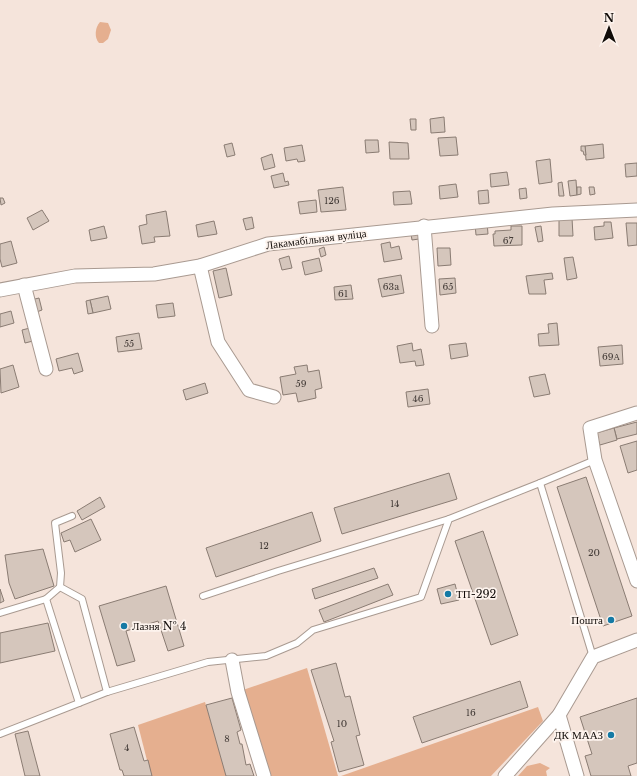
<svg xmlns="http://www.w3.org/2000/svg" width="637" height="776" viewBox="0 0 637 776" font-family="'Libre Baskerville',serif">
	<rect width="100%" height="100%" fill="#f5e4db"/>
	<g fill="#e5af8f">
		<path d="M 100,22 L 108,23 L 111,30 L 108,39 L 103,43 L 99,43 C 94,38 95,27 100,22 Z"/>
		<polygon points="307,668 338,776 267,776 240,691"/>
		<polygon points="205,702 227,776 151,776 138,725"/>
		<polygon points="538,707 543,721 491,776 341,776"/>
		<polygon points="540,763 550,768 546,771 547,776 518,776 527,766"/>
	</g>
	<g fill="#d5c6bc" stroke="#8a7c73">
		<polygon points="444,117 445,132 431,133 430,119"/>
		<polygon points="410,119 416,119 416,130 411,130"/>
		<polygon points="456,137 458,155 440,156 438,138"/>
		<polygon points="365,140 378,140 379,152 366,153"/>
		<polygon points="389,142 408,143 409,159 390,159"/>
		<polygon points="232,143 235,155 227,157 224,145"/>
		<polygon points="603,144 604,158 586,160 585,146"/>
		<polygon points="302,145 305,161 298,162 297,159 286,161 284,148"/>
		<polygon points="581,146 585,146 586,155 584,155 583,151 581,151"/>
		<polygon points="272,154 275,167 264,170 261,158"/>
		<polygon points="550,159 552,182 539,184 536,161"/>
		<polygon points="637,163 637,176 626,177 625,164"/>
		<polygon points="507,172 509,185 491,187 490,174"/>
		<polygon points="283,173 285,182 288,181 289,185 274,188 271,176"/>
		<polygon points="576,180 577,195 570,196 568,181"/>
		<polygon points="562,182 564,196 559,196 558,183"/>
		<polygon points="456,184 458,197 440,199 439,186"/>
		<polygon points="343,187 346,210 321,212 318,190"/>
		<polygon points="577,187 581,187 581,194 577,195"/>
		<polygon points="589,187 594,187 595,194 590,195"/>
		<polygon points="526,188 527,198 520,199 519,189"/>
		<polygon points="488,190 489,203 479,204 478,191"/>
		<polygon points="410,191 412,204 394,205 393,192"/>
		<polygon points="0,198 3,198 5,203 1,205"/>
		<polygon points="316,200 317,212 300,214 298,202"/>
		<polygon points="42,210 49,221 33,230 27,218"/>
		<polygon points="166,211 170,236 154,237 155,242 142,244 139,226 147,224 146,215"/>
		<polygon points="252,217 254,228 246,230 243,219"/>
		<polygon points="572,218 573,236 559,236 559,219"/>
		<polygon points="214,221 217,234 198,237 196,225"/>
		<polygon points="487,222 488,234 476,235 475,224"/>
		<polygon points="604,222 611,222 613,238 595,240 594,227 604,226"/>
		<polygon points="626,223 637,223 637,245 628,246"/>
		<polygon points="104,226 107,238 91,241 89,230"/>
		<polygon points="511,226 522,226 522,245 494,246 493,234 495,234 495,231 511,230"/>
		<polygon points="541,226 543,241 538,242 535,227"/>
		<polygon points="418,227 419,239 412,240 410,228"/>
		<polygon points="11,241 17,263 2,267 0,259 0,244"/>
		<polygon points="390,242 391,248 399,246 402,259 384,262 381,244"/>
		<polygon points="324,247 326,255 321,257 319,249"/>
		<polygon points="437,248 450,248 451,265 438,266"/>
		<polygon points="289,256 292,268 282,270 279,259"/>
		<polygon points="573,257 577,278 567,280 564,258"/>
		<polygon points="319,258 322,271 305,275 302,262"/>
		<polygon points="226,268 232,295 219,298 213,271"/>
		<polygon points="552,273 553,279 544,280 546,294 529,294 526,276"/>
		<polygon points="401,275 404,293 382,297 378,279"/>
		<polygon points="455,278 456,293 440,295 439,279"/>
		<polygon points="351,285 353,299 335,300 334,287"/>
		<polygon points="108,296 111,309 93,313 90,300"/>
		<polygon points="39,298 42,310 34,313 31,300"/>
		<polygon points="90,300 93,313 88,314 86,301"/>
		<polygon points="173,303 175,316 158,318 156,305"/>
		<polygon points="11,311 14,323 0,327 0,314"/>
		<polygon points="557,323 559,345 539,346 538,334 549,333 548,324"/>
		<polygon points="30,328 33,341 25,343 22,330"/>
		<polygon points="139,333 142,349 118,352 116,337"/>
		<polygon points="412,343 413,351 421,349 424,365 416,366 415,361 400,363 397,346"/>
		<polygon points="466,343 468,356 451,359 449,345"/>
		<polygon points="622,345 623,364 600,366 598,347"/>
		<polygon points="78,353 83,371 74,374 72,368 59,371 56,359"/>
		<polygon points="13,365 19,387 1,393 0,369"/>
		<polygon points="307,365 308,372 319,370 322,388 315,390 316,398 298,402 296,393 283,395 280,377 296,374 294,367"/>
		<polygon points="545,374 550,394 534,397 529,377"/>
		<polygon points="205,383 208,393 186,400 183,390"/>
		<polygon points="428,389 430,404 408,407 406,392"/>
		<polygon points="637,422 637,434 617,439 614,428"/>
		<polygon points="614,428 617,440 600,445 596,433"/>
		<polygon points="637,441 637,470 628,473 620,446"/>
		<polygon points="449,473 457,499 342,534 334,508"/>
		<polygon points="586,477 632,616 603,626 557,487"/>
		<polygon points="100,497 105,507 82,520 77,511"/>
		<polygon points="312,512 321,541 216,577 206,548"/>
		<polygon points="91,519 101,540 75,552 70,540 64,542 61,533"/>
		<polygon points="483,531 518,635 491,645 455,541"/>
		<polygon points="43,549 54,586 15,599 9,583 5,555"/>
		<polygon points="374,568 378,578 315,599 312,589"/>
		<polygon points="388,584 393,595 324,622 319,610"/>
		<polygon points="455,584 459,600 441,604 437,589"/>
		<polygon points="166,586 184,646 168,651 158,621 126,631 135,661 117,666 99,606"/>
		<polygon points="0,589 4,601 0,603"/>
		<polygon points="48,623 55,651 0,663 0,633"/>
		<polygon points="336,663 345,697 350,696 360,735 356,736 364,765 339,772 331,742 334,741 311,670"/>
		<polygon points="520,681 528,707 422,743 413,717"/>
		<polygon points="232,698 241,730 237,732 240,744 242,744 246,765 250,764 254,776 226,776 206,705"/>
		<polygon points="637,698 637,763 628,766 631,776 591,776 585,756 592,754 580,717"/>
		<polygon points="134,727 144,761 148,760 152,776 124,776 122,770 120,770 110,734"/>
		<polygon points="28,731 40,776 25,776 15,734"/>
	</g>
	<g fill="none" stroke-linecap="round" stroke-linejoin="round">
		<defs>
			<g id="service">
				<polyline points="540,483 595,460"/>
				<polyline points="60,587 82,599 107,692"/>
				<polyline points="203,596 278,571 449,519"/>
				<polyline points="46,599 60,587 61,573 55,523 72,516"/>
				<polyline points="0,613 46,599 79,703"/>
				<polyline points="0,734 107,692 208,662 266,656 297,643 313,630 421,597 449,519 540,483 593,657"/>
			</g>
			<g id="minor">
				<polyline points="424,226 432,326"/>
				<polyline points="200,266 218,342 249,390 274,397"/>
				<polyline points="24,285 46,369"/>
				<polyline points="0,290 75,276 154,274 200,266 268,244 553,214 637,210"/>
				<polyline points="637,413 590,428 595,460 637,581"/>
				<polyline points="232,660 238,692 264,776"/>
				<polyline points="559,715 577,776"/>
				<polyline points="505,776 559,715 593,657 637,640"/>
			</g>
		</defs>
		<use href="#service" stroke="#a99a91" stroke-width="8"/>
		<use href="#minor" stroke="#a99a91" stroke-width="15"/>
		<use href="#service" stroke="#fff" stroke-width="6"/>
		<use href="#minor" stroke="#fff" stroke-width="13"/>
	</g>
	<g fill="#147aa5" stroke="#fdf3ed" stroke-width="1.5">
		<circle cx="448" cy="594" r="4"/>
		<circle cx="611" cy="620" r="4"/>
		<circle cx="124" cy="626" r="4"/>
		<circle cx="611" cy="735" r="4"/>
	</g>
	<g text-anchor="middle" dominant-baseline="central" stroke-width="3.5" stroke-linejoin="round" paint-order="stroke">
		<g font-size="9" fill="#423a36">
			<text x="332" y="200">126</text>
			<text x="508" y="240">67</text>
			<text x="391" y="286">63a</text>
			<text x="448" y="286">65</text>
			<text x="343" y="293">61</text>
			<text x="129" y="343">55</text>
			<text x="611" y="356">69А</text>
			<text x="301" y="383">59</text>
			<text x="418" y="398">46</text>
			<text x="395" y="503">14</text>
			<text x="264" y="545">12</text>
			<text x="594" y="552">20</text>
			<text x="471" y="712">16</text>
			<text x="342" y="723">10</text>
			<text x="227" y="738">8</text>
			<text x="127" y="747">4</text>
		</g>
		<g font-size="11" fill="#110c09" stroke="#fdf3ed">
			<text transform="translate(316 239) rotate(-7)">Лакамабільная вуліца</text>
		</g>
		<g font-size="11" fill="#110c09" stroke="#fdf3ed" text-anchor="start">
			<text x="456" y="594">ТП-292</text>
			<text x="603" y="620" text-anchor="end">Пошта</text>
			<text x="132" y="626">Лазня № 4</text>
			<text x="603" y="735" text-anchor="end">ДК МААЗ</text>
		</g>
	</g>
	<g transform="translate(609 28)" stroke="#fdf3ed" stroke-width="3" paint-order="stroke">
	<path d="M0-3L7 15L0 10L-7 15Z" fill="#110c09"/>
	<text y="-6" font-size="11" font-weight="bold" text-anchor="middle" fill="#110c09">N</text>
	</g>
</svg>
